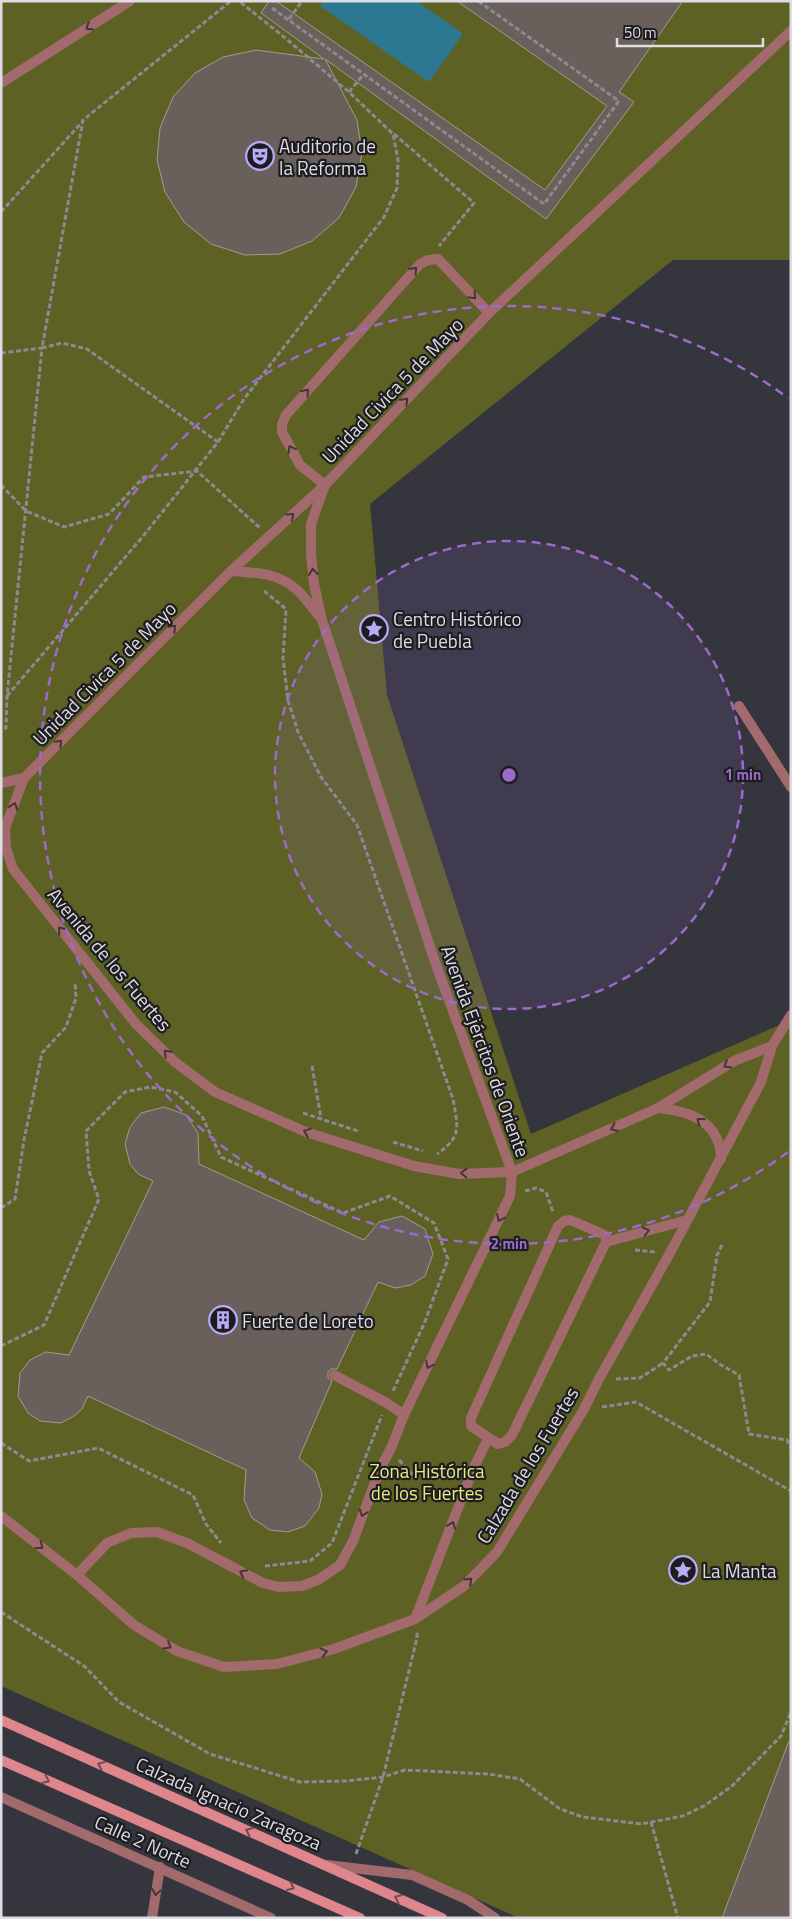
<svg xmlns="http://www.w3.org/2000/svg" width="792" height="1919" viewBox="0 0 792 1919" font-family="'Titillium Web',sans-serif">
	<rect width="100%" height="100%" fill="#35353e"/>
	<polygon fill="#5d6124" points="1,1 791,1 791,260 673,260 370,504 387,695 531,1134 791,1020 791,1737 722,1918 519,1918 1,1686"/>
	<polygon fill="#2d7891" points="324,1 417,1 463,34 429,82 320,6"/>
	<g fill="#6a605b" stroke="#a49993">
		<polygon points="269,1 276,1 545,190 607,106 457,1 683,1 619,92 634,102 546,219 325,59 357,120 362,153 356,187 339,218 312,241 280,254 245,255 211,244 184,222 165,192 157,160 160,128 173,97 195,73 223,57 256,50 324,59 261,13"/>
		<polygon points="164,1107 186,1115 198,1133 199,1164 364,1240 379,1222 402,1216 425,1229 433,1254 425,1276 411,1285 395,1288 378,1282 337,1369 331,1369 328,1372 328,1378 332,1381 299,1458 315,1472 322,1494 319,1508 305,1526 288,1532 270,1530 252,1518 244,1500 246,1470 88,1396 82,1409 74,1416 61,1423 40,1421 28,1413 18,1396 20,1373 30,1360 46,1352 69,1355 153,1181 138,1174 130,1164 125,1144 130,1127 141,1113"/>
		<polygon points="789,1741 791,1741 791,1918 722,1918"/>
	</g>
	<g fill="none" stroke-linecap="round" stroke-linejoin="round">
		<g stroke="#8a8a91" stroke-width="3" stroke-dasharray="5 2.5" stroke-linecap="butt">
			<polyline points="272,8 544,204 619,101 478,1"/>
			<polyline points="289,19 302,1"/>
			<polyline points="349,92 363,75"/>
			<polyline points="394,134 474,203 439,246"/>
			<polyline points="1,212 83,121"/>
			<polyline points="1,353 42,348 7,696 6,728 1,729"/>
			<polyline points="218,442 244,399 384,217 397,188 398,160 393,134 349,92 284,37 239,1"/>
			<polyline points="1,485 26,511 64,527 109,514 144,477 197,471 260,528"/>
			<path d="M 264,591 L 286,609 L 283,658 L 288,700 L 298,732 L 321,777 L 357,825 L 453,1099 C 458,1127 462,1137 437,1154"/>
			<polyline points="7,696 144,535 218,442 87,349 62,343 42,348 83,120 231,1"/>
			<polyline points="312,1066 321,1118"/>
			<polyline points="303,1113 358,1131"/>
			<polyline points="393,1142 423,1151"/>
			<polyline points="525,1191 536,1188 546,1192 553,1212"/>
			<polyline points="1,1208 15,1199 24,1140 42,1053 66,1027 76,998 75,982"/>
			<polyline points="722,1245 717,1255 710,1302 663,1363 669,1370 692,1356 706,1354 721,1365 739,1375 749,1434 787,1440 791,1448"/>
			<polyline points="635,1250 656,1252"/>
			<polyline points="1,1346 44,1325 99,1199 89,1171 86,1131 125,1092 150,1087 175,1092 202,1116 221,1157 343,1213 390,1196 434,1223 448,1259 424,1324 393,1391"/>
			<polyline points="616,1379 640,1378 663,1363"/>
			<polyline points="602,1407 636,1402 791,1491"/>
			<polyline points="1,1443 29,1461 98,1448 193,1495 206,1524 221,1543"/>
			<polyline points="399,1460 416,1478 438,1478 457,1472"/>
			<polyline points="265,1566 310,1561 332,1543 382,1415"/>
			<polyline points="1,1612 84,1666 119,1702 210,1754 300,1782 346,1781 383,1777 405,1770 488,1774 520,1779 560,1809 583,1817 641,1824 683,1816 704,1806 732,1786 781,1736 791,1712"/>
			<polyline points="651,1822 678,1918"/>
			<polyline points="356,1854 383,1777 417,1638 417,1632"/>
		</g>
		<g stroke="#a36a6e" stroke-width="10">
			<polyline points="1,83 130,1"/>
			<path d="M 231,571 C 255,573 278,572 297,590 C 305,597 312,608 320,617"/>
			<polyline points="739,706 791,787"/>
			<polyline points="1,783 24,778"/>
			<polyline points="772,1046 734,1061 658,1108 512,1172 459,1174 414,1166 306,1132 215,1092 175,1062 136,1024 13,869 6,848 5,828 24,778 231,571 325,485 489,313 791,31"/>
			<path d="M 658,1108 C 690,1111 720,1121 721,1159"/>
			<polygon points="570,1220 603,1234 606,1237 606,1242 512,1435 505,1442 498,1444 471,1426 471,1418 558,1226 564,1221"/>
			<polyline points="606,1242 687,1220"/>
			<polyline points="334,1375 387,1403 404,1415"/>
			<polyline points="1,1516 77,1575 134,1625 177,1651 224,1667 277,1664 334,1649 415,1619 464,1586 497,1552 584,1409 599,1379 670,1253 761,1082 772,1046"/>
			<polyline points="77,1575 107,1543 131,1533 157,1532 187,1543 263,1583 279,1587 302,1586 318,1580 340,1565 353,1541 380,1469 392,1446 404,1415 510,1196 512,1172 435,962 322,620 314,584 311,554 311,524 325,485 300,465 282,432 282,424 286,415 420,264 428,260 438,259 489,313"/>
			<polyline points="415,1619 474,1467 488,1439"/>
			<polyline points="327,1865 412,1875 468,1900 495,1918"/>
		</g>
		<g stroke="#a36a6e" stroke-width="10">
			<polyline points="772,1046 791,1015"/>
			<polyline points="1,1797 271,1918"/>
			<polyline points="152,1918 160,1867"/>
		</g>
		<g stroke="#df858c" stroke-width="10">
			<polyline points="1,1720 442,1918"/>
			<polyline points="1,1760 360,1918"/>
		</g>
	</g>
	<defs><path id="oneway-chevron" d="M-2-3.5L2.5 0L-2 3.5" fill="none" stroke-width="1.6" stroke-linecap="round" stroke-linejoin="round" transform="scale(1.25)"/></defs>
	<g stroke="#453438">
		<use href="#oneway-chevron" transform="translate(89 27) rotate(148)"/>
		<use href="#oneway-chevron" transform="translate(414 270) rotate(-48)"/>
		<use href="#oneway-chevron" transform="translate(473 296) rotate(47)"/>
		<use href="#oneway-chevron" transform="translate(306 392) rotate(-48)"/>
		<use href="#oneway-chevron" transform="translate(405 401) rotate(-46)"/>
		<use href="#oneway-chevron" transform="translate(291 449) rotate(-119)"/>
		<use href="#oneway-chevron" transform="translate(291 516) rotate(-42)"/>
		<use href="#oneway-chevron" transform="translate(313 572) rotate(-96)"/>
		<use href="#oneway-chevron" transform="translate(173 628) rotate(-45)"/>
		<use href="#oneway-chevron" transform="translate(59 743) rotate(-45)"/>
		<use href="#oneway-chevron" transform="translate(14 806) rotate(-70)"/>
		<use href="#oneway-chevron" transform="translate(61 930) rotate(-129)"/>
		<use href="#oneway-chevron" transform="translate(167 1053) rotate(-135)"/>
		<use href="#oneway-chevron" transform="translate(727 1065) rotate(149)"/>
		<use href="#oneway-chevron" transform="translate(700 1121) rotate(-142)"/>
		<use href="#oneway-chevron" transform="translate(614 1128) rotate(156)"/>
		<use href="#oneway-chevron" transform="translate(307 1132) rotate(-159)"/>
		<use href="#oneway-chevron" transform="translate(464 1173) rotate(-179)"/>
		<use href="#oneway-chevron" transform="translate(500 1218) rotate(116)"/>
		<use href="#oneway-chevron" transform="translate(646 1231) rotate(-14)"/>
		<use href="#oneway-chevron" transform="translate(429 1365) rotate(116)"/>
		<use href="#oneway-chevron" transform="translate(363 1513) rotate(110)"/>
		<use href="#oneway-chevron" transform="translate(452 1525) rotate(-69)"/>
		<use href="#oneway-chevron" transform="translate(40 1546) rotate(38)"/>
		<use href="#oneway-chevron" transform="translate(243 1573) rotate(-152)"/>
		<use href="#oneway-chevron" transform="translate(469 1581) rotate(-44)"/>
		<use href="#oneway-chevron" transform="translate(168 1646) rotate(31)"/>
		<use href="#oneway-chevron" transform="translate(324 1652) rotate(-14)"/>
		<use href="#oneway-chevron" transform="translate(156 1892) rotate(99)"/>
	</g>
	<g stroke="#744c51">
		<use href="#oneway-chevron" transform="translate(101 1765) rotate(-156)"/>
		<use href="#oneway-chevron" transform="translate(46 1780) rotate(24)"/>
		<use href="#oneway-chevron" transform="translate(249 1831) rotate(-156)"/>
		<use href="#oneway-chevron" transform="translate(291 1887) rotate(24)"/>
		<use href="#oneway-chevron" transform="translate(398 1898) rotate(-156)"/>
	</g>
	<circle cx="509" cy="775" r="234" fill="#9d6acc" fill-opacity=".12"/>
	<g fill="none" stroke="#9d6acc" stroke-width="2.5" stroke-dasharray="9 6">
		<circle cx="509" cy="775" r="234"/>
		<path d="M788 1152A469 469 0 1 1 788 398"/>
	</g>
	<defs>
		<symbol id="theatre-ring" viewBox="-11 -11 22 22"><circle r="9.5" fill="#1d1d21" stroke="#b9abf7" stroke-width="1.5"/><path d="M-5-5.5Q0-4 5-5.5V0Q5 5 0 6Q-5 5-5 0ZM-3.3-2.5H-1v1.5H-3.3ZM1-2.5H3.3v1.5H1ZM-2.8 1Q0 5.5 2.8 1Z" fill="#b9abf7"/></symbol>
		<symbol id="sight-ring" viewBox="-11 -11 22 22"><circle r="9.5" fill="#1d1d21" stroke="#b9abf7" stroke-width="1.5"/><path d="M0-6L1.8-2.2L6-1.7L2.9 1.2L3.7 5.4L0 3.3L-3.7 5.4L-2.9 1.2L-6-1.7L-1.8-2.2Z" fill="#b9abf7"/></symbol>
		<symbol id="building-ring" viewBox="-11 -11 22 22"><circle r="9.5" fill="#1d1d21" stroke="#b9abf7" stroke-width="1.5"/><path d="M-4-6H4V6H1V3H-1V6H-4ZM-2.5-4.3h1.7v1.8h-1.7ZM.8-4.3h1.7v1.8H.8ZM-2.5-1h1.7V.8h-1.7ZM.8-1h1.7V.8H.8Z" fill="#b9abf7"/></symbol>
	</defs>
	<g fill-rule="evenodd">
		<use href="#theatre-ring" x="244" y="140" width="32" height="32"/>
		<use href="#sight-ring" x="358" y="613" width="32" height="32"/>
		<use href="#building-ring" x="207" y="1304" width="32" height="32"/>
		<use href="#sight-ring" x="667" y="1554" width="32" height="32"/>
	</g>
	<g text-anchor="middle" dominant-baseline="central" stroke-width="4.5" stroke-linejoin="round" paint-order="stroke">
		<g font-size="19" fill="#dddde3" stroke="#1d1d21" text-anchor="start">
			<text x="279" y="145">Auditorio de<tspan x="279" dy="22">la Reforma</tspan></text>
			<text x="393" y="618">Centro Histórico<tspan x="393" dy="22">de Puebla</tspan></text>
			<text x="242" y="1320">Fuerte de Loreto</text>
			<text x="702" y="1570">La Manta</text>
		</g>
		<g font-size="19" fill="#dddde3" stroke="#1d1d21">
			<text transform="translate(392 390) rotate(-46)">Unidad Civica 5 de Mayo</text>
			<text transform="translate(104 673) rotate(-45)">Unidad Civica 5 de Mayo</text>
			<text transform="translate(110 959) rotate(50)">Avenida de los Fuertes</text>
			<text transform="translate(486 1051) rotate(70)">Avenida Ejércitos de Oriente</text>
			<text transform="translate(527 1465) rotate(-59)">Calzada de los Fuertes</text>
			<text transform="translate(229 1803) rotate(24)">Calzada Ignacio Zaragoza</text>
			<text transform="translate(143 1841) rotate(24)">Calle 2 Norte</text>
		</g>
		<g font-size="19" fill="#e4ed81" stroke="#1d1d21">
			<text x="427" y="1470">Zona Histórica<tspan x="427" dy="22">de los Fuertes</tspan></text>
		</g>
	</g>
	<circle cx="509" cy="775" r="8" fill="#9d6acc" stroke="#1d1d21" stroke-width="2.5"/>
	<g font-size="15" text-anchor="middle" font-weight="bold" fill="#9d6acc" stroke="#1d1d21" stroke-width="4.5" stroke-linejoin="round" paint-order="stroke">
		<text x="743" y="780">1 min</text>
		<text x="509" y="1249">2 min</text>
	</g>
	<rect width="792" height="1919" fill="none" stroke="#dddde3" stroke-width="5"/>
	<path d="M617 38v8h146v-8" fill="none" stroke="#dddde3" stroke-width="2.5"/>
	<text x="624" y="38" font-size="15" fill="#dddde3" stroke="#1d1d21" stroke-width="4" paint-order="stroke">50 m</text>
</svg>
